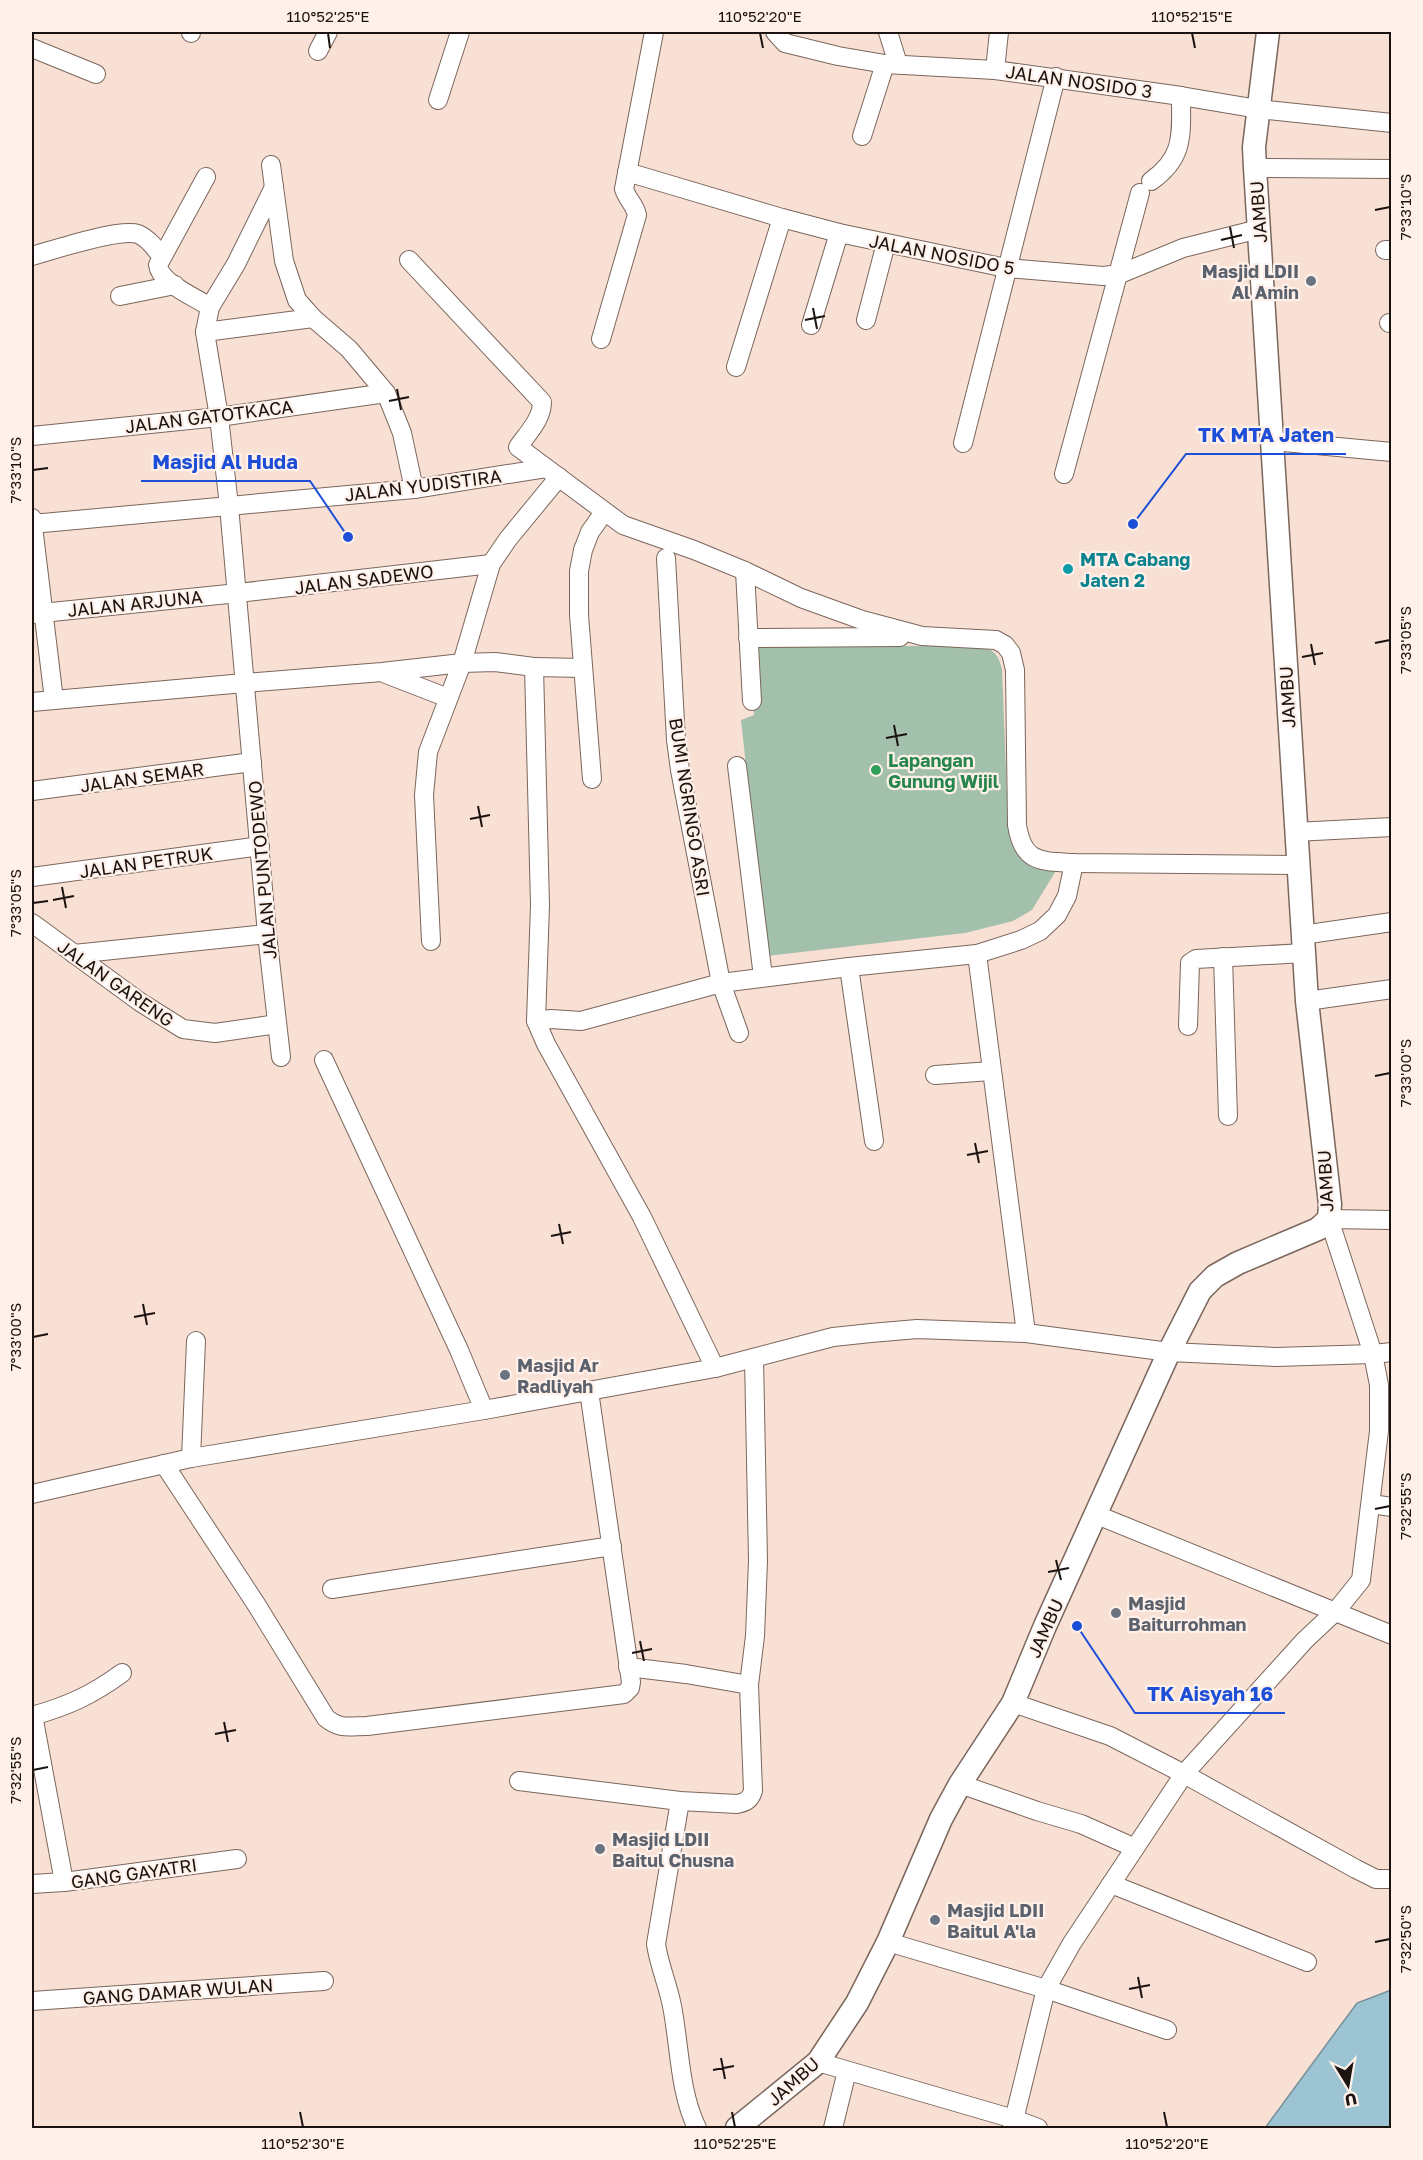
<svg xmlns="http://www.w3.org/2000/svg" width="1423" height="2160" viewBox="0 0 1423 2160" font-family="'Golos Text',sans-serif">
	<rect width="100%" height="100%" fill="#f9e0d5"/>
	<path fill="#a3c0ad" d="M 749,646 L 979,646 C 994,649 998,654 1002,669 L 1008,821 L 1019,851 L 1057,869 L 1032,910 L 1013,921 L 965,933 L 767,956 L 741,720 L 754,715 Z"/>
	<polygon fill="#9cc4d3" stroke="#758f98" stroke-width="1.5" points="1391,1990 1391,2128 1265,2128 1357,2003"/>
	<g fill="none" stroke-linecap="round" stroke-linejoin="round">
		<defs>
			<g id="minor">
				<polyline points="775,32 785,43 838,56 885,64 995,70 1181,96 1258,109 1392,123"/>
				<polyline points="888,32 898,64"/>
				<polyline points="191,33 191,32"/>
				<polyline points="32,48 96,74"/>
				<polyline points="318,51 328,32"/>
				<polyline points="995,70 999,32"/>
				<polyline points="438,100 460,32"/>
				<polyline points="862,136 885,64"/>
				<polyline points="271,165 284,261 297,300 313,318 349,349 386,393 402,433 414,489"/>
				<polyline points="1255,168 1392,169"/>
				<polyline points="627,172 782,218 839,233 1006,268 1103,276 1120,274 1183,248 1259,229"/>
				<path d="M 206,177 L 158,265 C 160,283 195,297 210,307"/>
				<path d="M 1151,181 C 1185,157 1181,134 1181,96"/>
				<polyline points="274,187 236,264 210,307 205,332 219,417 229,506 267,934 281,1057"/>
				<polyline points="1385,250 1392,250"/>
				<path d="M 32,256 C 53,250 119,228 138,234 C 148,238 156,249 162,257"/>
				<path d="M 409,260 L 542,402 C 542,419 528,433 518,447 L 623,525 L 694,550 L 745,571 L 801,598 L 862,620 L 922,636 L 996,640 L 1005,645 L 1011,653 L 1015,670 L 1017,825 C 1023,863 1040,861 1074,863 L 1297,865"/>
				<polyline points="120,296 175,285"/>
				<polyline points="866,320 886,243"/>
				<polyline points="1389,323 1392,323"/>
				<polyline points="811,325 839,233"/>
				<polyline points="205,332 313,318"/>
				<path d="M 601,339 L 637,215 C 635,205 627,199 624,189 L 654,32"/>
				<polyline points="736,367 782,218"/>
				<polyline points="32,436 219,417 386,393"/>
				<polyline points="1273,441 1392,452"/>
				<polyline points="963,443 1056,77"/>
				<polyline points="1064,474 1140,193"/>
				<polyline points="32,518 54,700"/>
				<polyline points="32,524 414,489 546,468"/>
				<polyline points="666,558 676,740 680,770 721,983 739,1033"/>
				<polyline points="745,571 752,701"/>
				<polyline points="32,614 238,593 491,564"/>
				<polyline points="748,638 900,637"/>
				<polyline points="534,667 583,668"/>
				<polyline points="386,674 448,698"/>
				<polyline points="32,702 244,683 382,672 462,663 495,662 534,667 540,905 536,1021 546,1044 642,1217 715,1368"/>
				<polyline points="737,766 763,977"/>
				<polyline points="592,779 579,615 579,571 583,550 590,532 604,512"/>
				<polyline points="32,791 252,762"/>
				<polyline points="1295,832 1392,827"/>
				<polyline points="32,877 260,846"/>
				<polyline points="32,923 140,1002 183,1029 215,1033 277,1024"/>
				<polyline points="1302,935 1392,922"/>
				<polyline points="431,941 424,795 428,752 462,663 491,564 508,539 559,477"/>
				<polyline points="74,954 267,934"/>
				<polyline points="977,954 1026,1333"/>
				<polyline points="1223,957 1228,1116"/>
				<polyline points="849,967 874,1141"/>
				<polyline points="1307,1001 1392,989"/>
				<polyline points="536,1021 551,1019 581,1021 721,983 849,967 977,954 1021,940 1040,931 1057,915 1067,896 1074,863"/>
				<polyline points="1188,1026 1190,963 1196,959 1304,953"/>
				<polyline points="324,1060 459,1350 484,1410"/>
				<polyline points="935,1075 991,1071"/>
				<polyline points="191,1458 196,1341"/>
				<path d="M 164,1464 L 256,1604 L 326,1718 C 340,1730 350,1726 367,1726 L 624,1694 L 630,1688 L 631,1682 L 589,1391"/>
				<polyline points="32,1494 191,1458 484,1410 715,1368 833,1337 871,1333 917,1329 1026,1333 1169,1352 1276,1357 1373,1354 1392,1352"/>
				<polyline points="1371,1504 1392,1507"/>
				<polyline points="1097,1515 1392,1635"/>
				<polyline points="332,1589 612,1546"/>
				<polyline points="628,1667 686,1674 749,1685"/>
				<polyline points="1013,1703 1110,1736 1184,1774 1356,1869 1376,1879 1392,1879"/>
				<polyline points="33,1715 64,1882"/>
				<path d="M 32,1716 C 68,1706 92,1695 122,1673"/>
				<path d="M 519,1781 L 680,1801 L 737,1804 C 746,1802 750,1800 753,1791 L 749,1685 L 755,1636 L 758,1561 L 754,1358"/>
				<polyline points="960,1784 1037,1811 1081,1824 1135,1848"/>
				<path d="M 680,1801 L 656,1944 C 659,1965 668,1985 672,2006 C 680,2047 679,2091 697,2128"/>
				<polyline points="32,1884 64,1882 237,1859"/>
				<polyline points="1111,1884 1307,1962"/>
				<polyline points="888,1942 1046,1989 1167,2030"/>
				<polyline points="32,2001 324,1981"/>
				<polyline points="818,2062 1014,2119 1038,2128"/>
				<polyline points="833,2128 847,2071"/>
				<polyline points="1012,2128 1046,1989 1072,1943 1184,1774 1305,1640 1336,1611 1361,1580 1379,1431 1379,1385 1373,1354 1329,1219 1392,1220"/>
			</g>
			<polyline id="tertiary" points="737,2128 818,2062 857,2003 888,1942 941,1819 960,1784 1013,1703 1045,1626 1169,1352 1200,1291 1215,1276 1238,1263 1318,1229 1329,1219 1330,1204 1307,1001 1255,168 1254,147 1268,32"/>
		</defs>
		<use href="#minor" stroke="#7b665c" stroke-width="20"/>
		<use href="#tertiary" stroke="#7b665c" stroke-width="25"/>
		<use href="#minor" stroke="#fff" stroke-width="18"/>
		<use href="#tertiary" stroke="#fff" stroke-width="22"/>
	</g>
	<path fill="none" stroke="#1b130f" stroke-width="2" d="M 328,33 L 330,48M 760,33 L 763,48M 1192,33 L 1195,48M 1375,210 L 1390,207M 1230,227 L 1234,248M 1221,240 L 1242,235M 813,308 L 817,329M 805,320 L 825,316M 397,389 L 401,410M 389,401 L 409,397M 33,470 L 48,468M 1375,643 L 1390,640M 1311,644 L 1315,665M 1302,657 L 1323,653M 894,725 L 898,746M 886,738 L 907,734M 478,806 L 482,827M 470,819 L 490,815M 62,887 L 66,908M 53,900 L 74,896M 33,903 L 48,901M 1375,1076 L 1390,1073M 975,1143 L 979,1163M 967,1155 L 988,1151M 559,1224 L 563,1244M 551,1236 L 571,1232M 143,1304 L 147,1325M 134,1317 L 155,1313M 33,1337 L 48,1334M 1375,1509 L 1390,1506M 1056,1560 L 1061,1580M 1048,1572 L 1069,1568M 640,1641 L 644,1661M 632,1653 L 652,1649M 224,1722 L 228,1742M 215,1734 L 236,1730M 33,1770 L 48,1767M 1375,1942 L 1390,1939M 1138,1977 L 1142,1998M 1129,1989 L 1150,1985M 721,2058 L 725,2079M 713,2070 L 734,2066M 300,2112 L 303,2127M 732,2112 L 735,2127M 1164,2112 L 1167,2127"/>
	<g fill="#6b7280" stroke="#fff0e9" stroke-width="2">
		<circle cx="1311" cy="281" r="6"/>
		<circle cx="505" cy="1375" r="6"/>
		<circle cx="1116" cy="1613" r="6"/>
		<circle cx="600" cy="1849" r="6"/>
		<circle cx="935" cy="1920" r="6"/>
	</g>
	<circle fill="#0f9aa8" stroke="#fff0e9" stroke-width="2" cx="1068" cy="569" r="6"/>
	<circle fill="#2e9e5b" stroke="#fff0e9" stroke-width="2" cx="876" cy="770" r="6"/>
	<g text-anchor="middle" dominant-baseline="central" stroke-width="4.5" stroke-linejoin="round" paint-order="stroke">
		<g font-size="18" fill="#1b130f" stroke="#fff0e9">
			<text transform="translate(1079 81) rotate(8)">JALAN NOSIDO 3</text>
			<text transform="translate(1258 212) rotate(-94)">JAMBU</text>
			<text transform="translate(942 254) rotate(11)">JALAN NOSIDO 5</text>
			<text transform="translate(209 416) rotate(-7)">JALAN GATOTKACA</text>
			<text transform="translate(423 485) rotate(-7)">JALAN YUDISTIRA</text>
			<text transform="translate(364 579) rotate(-7)">JALAN SADEWO</text>
			<text transform="translate(135 603) rotate(-6)">JALAN ARJUNA</text>
			<text transform="translate(1287 697) rotate(-93)">JAMBU</text>
			<text transform="translate(142 777) rotate(-8)">JALAN SEMAR</text>
			<text transform="translate(690 807) rotate(81)">BUMI NGRINGO ASRI</text>
			<text transform="translate(146 862) rotate(-8)">JALAN PETRUK</text>
			<text transform="translate(262 870) rotate(-95)">JALAN PUNTODEWO</text>
			<text transform="translate(116 983) rotate(35)">JALAN GARENG</text>
			<text transform="translate(1325 1181) rotate(-93)">JAMBU</text>
			<text transform="translate(1045 1628) rotate(-66)">JAMBU</text>
			<text transform="translate(134 1873) rotate(-8)">GANG GAYATRI</text>
			<text transform="translate(178 1991) rotate(-4)">GANG DAMAR WULAN</text>
			<text transform="translate(793 2081) rotate(-42)">JAMBU</text>
		</g>
		<g font-size="18" font-weight="bold" fill="#5b616d" stroke="#fff0e9" text-anchor="start">
			<text x="1299" y="271" text-anchor="end">Masjid LDII<tspan x="1299" dy="21">Al Amin</tspan></text>
			<text x="517" y="1365">Masjid Ar<tspan x="517" dy="21">Radliyah</tspan></text>
			<text x="1128" y="1603">Masjid<tspan x="1128" dy="21">Baiturrohman</tspan></text>
			<text x="612" y="1839">Masjid LDII<tspan x="612" dy="21">Baitul Chusna</tspan></text>
			<text x="947" y="1910">Masjid LDII<tspan x="947" dy="21">Baitul A'la</tspan></text>
		</g>
		<g font-size="18" font-weight="bold" fill="#0d838f" stroke="#fff0e9" text-anchor="start">
			<text x="1080" y="559">MTA Cabang<tspan x="1080" dy="21">Jaten 2</tspan></text>
		</g>
		<g font-size="18" font-weight="bold" fill="#27864d" stroke="#fff0e9" text-anchor="start">
			<text x="888" y="760">Lapangan<tspan x="888" dy="21">Gunung Wijil</tspan></text>
		</g>
	</g>
	<path fill="none" stroke="#1d4ed8" stroke-width="2" d="M1133 524L1186 454H1346M348 537L310 481H141M1077 1626L1135 1713H1285"/>
	<g fill="#1d4ed8" stroke="#fff0e9" stroke-width="2">
		<circle cx="1133" cy="524" r="6"/>
		<circle cx="348" cy="537" r="6"/>
		<circle cx="1077" cy="1626" r="6"/>
	</g>
	<g font-size="20" text-anchor="middle" font-weight="bold" fill="#1d4ed8" stroke="#fff0e9" stroke-width="4.5" stroke-linejoin="round" paint-order="stroke">
		<text x="1266" y="442">TK MTA Jaten</text>
		<text x="225" y="469">Masjid Al Huda</text>
		<text x="1210" y="1701">TK Aisyah 16</text>
	</g>
	<rect width="1423" height="2160" fill="none" stroke="#fff0e9" stroke-width="66"/>
	<g transform="translate(1348 2085) rotate(169)" stroke="#fff0e9" stroke-width="4.5" paint-order="stroke">
	<path d="M0-4.5L10 22L0 15L-10 22Z" fill="#1b130f"/>
	<text y="-9" font-size="16" font-weight="bold" text-anchor="middle" fill="#1b130f">U</text>
	</g>
	<rect x="33" y="33" width="1357" height="2094" fill="none" stroke="#1b130f" stroke-width="2"/>
	<g font-size="15" text-anchor="middle" fill="#1b130f">
		<text x="328" y="22">110°52'25"E</text>
		<text x="760" y="22">110°52'20"E</text>
		<text x="1192" y="22">110°52'15"E</text>
		<text transform="translate(1406 207) rotate(-90)" y="5">7°33'10"S</text>
		<text transform="translate(16 470) rotate(-90)" y="5">7°33'10"S</text>
		<text transform="translate(1406 640) rotate(-90)" y="5">7°33'05"S</text>
		<text transform="translate(16 903) rotate(-90)" y="5">7°33'05"S</text>
		<text transform="translate(1406 1073) rotate(-90)" y="5">7°33'00"S</text>
		<text transform="translate(16 1337) rotate(-90)" y="5">7°33'00"S</text>
		<text transform="translate(1406 1506) rotate(-90)" y="5">7°32'55"S</text>
		<text transform="translate(16 1770) rotate(-90)" y="5">7°32'55"S</text>
		<text transform="translate(1406 1939) rotate(-90)" y="5">7°32'50"S</text>
		<text x="303" y="2149">110°52'30"E</text>
		<text x="735" y="2149">110°52'25"E</text>
		<text x="1167" y="2149">110°52'20"E</text>
	</g>
</svg>
